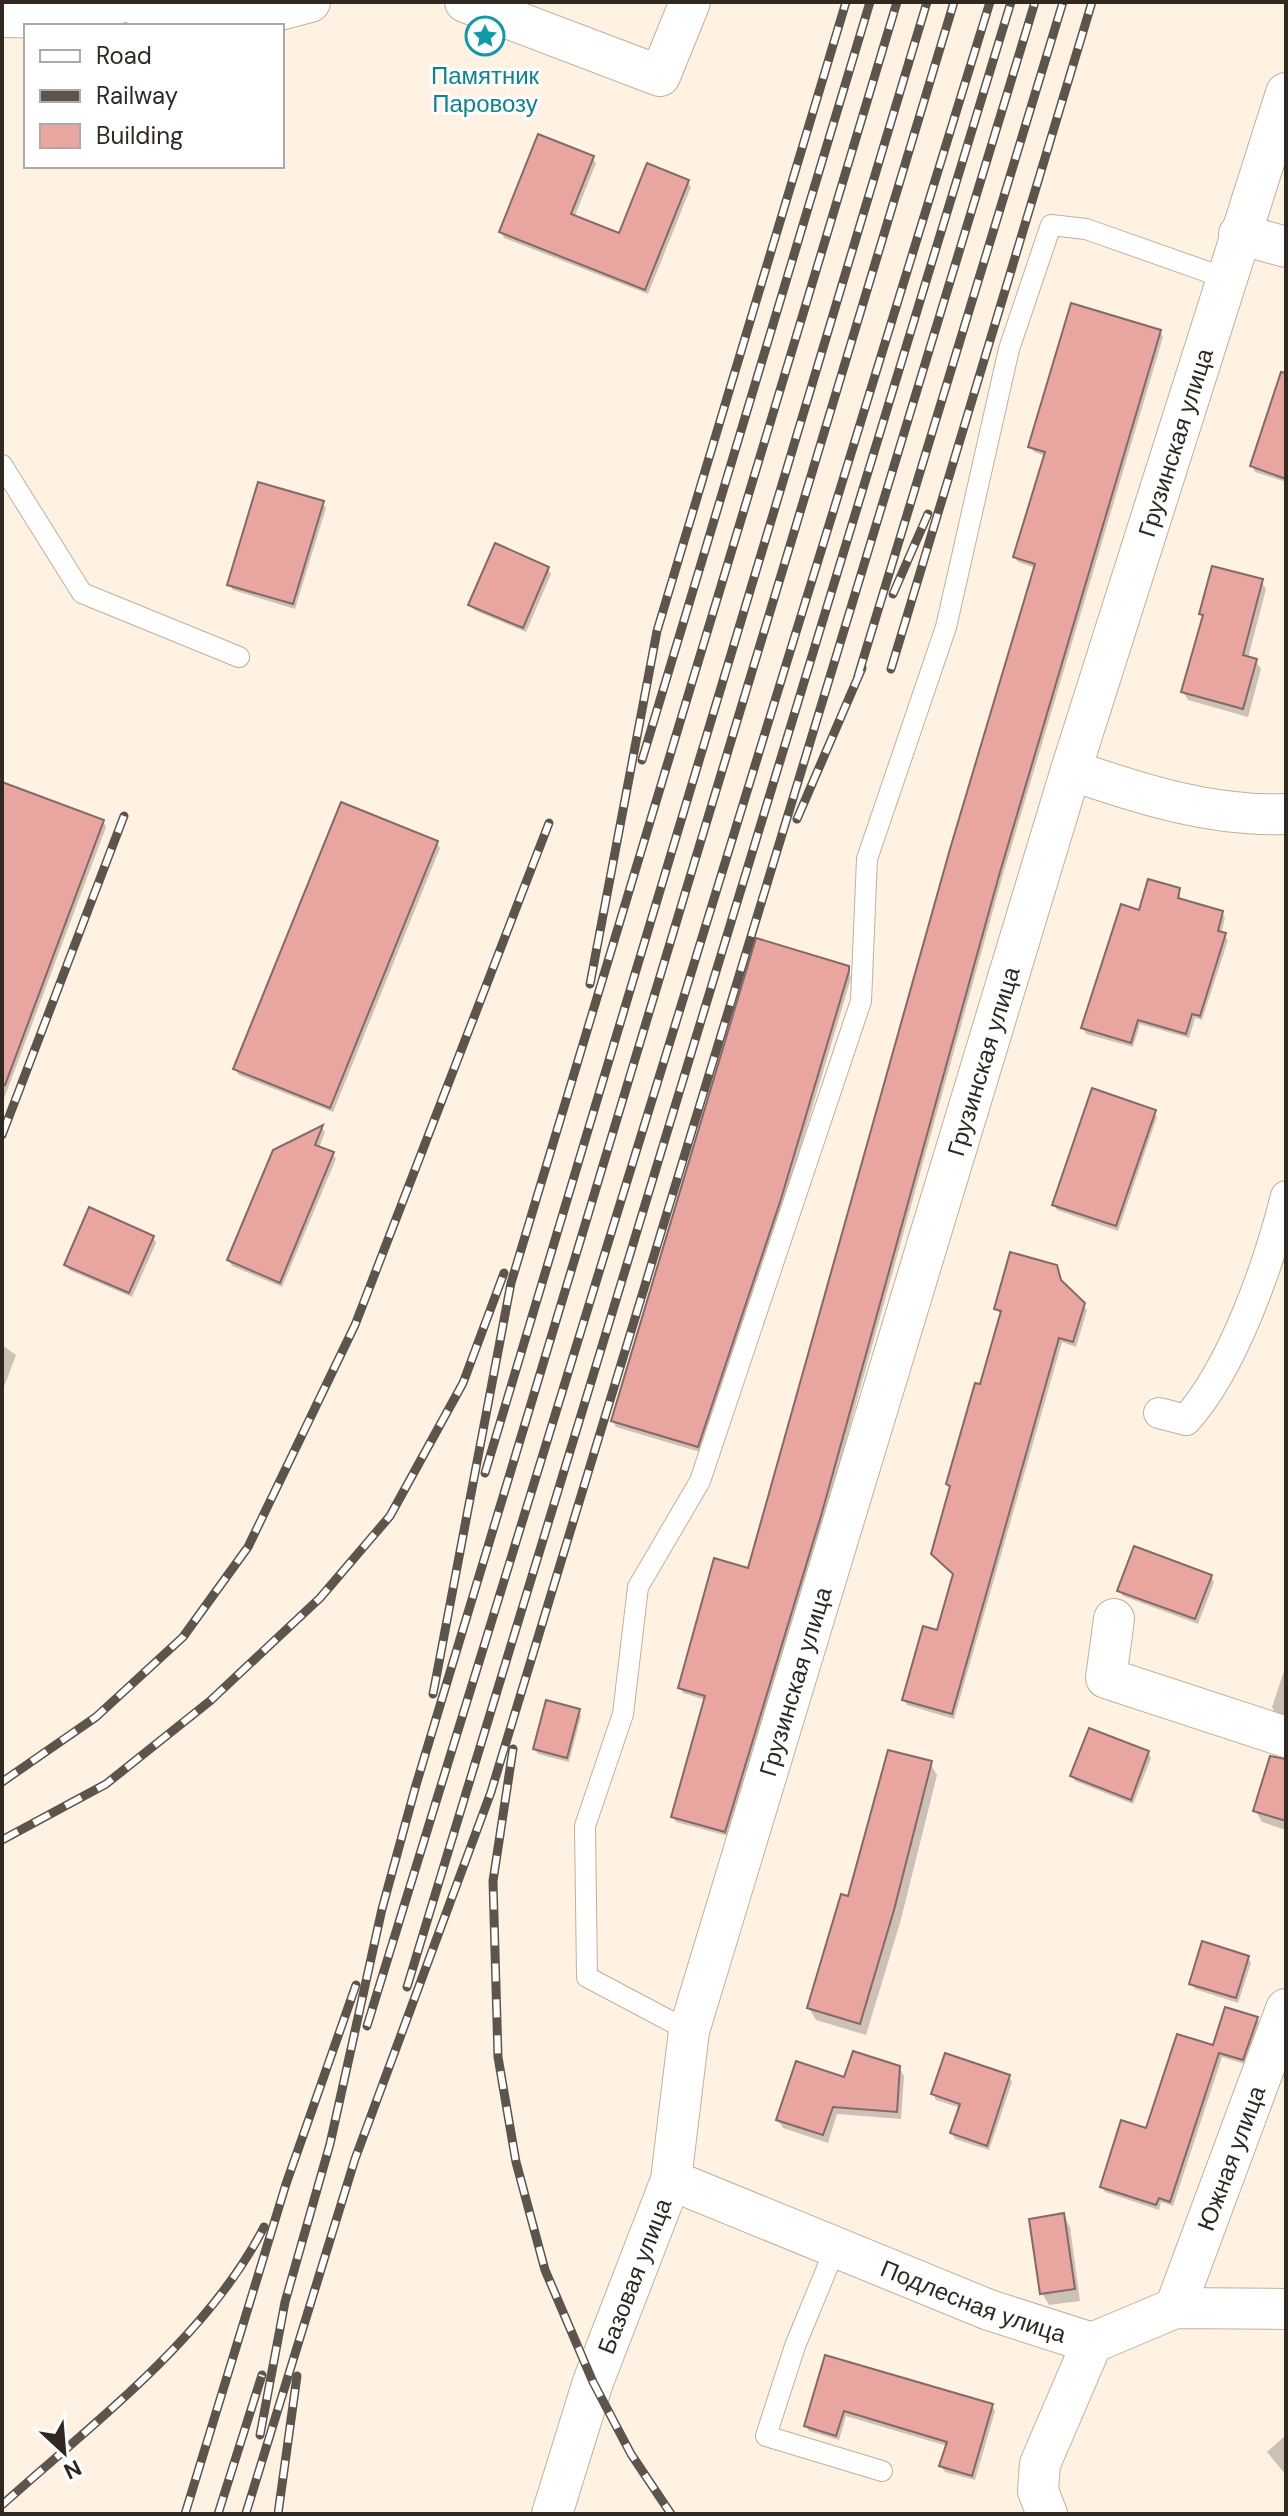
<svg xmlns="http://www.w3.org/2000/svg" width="1288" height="2516" viewBox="0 0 1288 2516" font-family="'DM Sans',sans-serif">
	<rect width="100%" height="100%" fill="#fff2e2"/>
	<g fill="#0003">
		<polygon points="592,158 596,163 574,218 620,236 687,181 691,187 648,294 504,238 501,232"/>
		<polygon points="1160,332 1163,337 1002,878 823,1523 728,1836 676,1822 673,1817 706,1700 683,1693 680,1687 749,1571 1036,568 1018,562 1015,557 1046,456 1034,452 1031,447"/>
		<polygon points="1286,418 1286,482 1255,472 1252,466"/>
		<polygon points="322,503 326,508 295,609 233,590 230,585"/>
		<polygon points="548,569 551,574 526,632 474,610 471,605"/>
		<polygon points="1261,581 1266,589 1248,658 1256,661 1261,669 1248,717 1188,700 1183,692 1204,618 1202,613"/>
		<polygon points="2,784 103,821 106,827 2,1104"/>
		<polygon points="437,843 440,848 333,1112 239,1075 235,1069"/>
		<polygon points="1179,890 1181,901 1222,913 1225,918 1221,934 1228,940 1202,1020 1195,1018 1189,1038 1140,1024 1133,1047 1086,1034 1083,1028 1140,912"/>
		<polygon points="848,968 851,978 783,1206 700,1452 616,1427 613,1421"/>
		<polygon points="1154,1112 1157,1117 1118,1231 1057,1210 1054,1204"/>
		<polygon points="322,1128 325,1132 319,1148 333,1154 336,1159 282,1287 232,1266 229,1260 275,1151"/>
		<polygon points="153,1237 156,1243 132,1297 69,1270 66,1264"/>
		<polygon points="1056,1267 1062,1284 1087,1310 1076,1347 1062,1342 954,1719 907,1705 904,1699 939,1632 955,1576 933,1554 951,1490 948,1484 1002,1315 996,1309"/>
		<polygon points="2,1345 16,1355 2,1392"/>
		<polygon points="1211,1576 1214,1582 1198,1624 1123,1596 1119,1591"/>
		<polygon points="1286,1665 1286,1719 1277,1716 1272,1707"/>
		<polygon points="578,1710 581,1716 569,1762 538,1754 535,1749"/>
		<polygon points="1148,1753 1151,1758 1133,1804 1075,1781 1072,1775"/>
		<polygon points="930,1763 937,1775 900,1923 866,2035 816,2020 809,2008 849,1899"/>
		<polygon points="1286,1770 1286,1830 1262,1822 1255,1810"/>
		<polygon points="1248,1958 1251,1963 1238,2003 1195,1989 1192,1984"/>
		<polygon points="1257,2019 1260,2024 1245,2064 1222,2057 1173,2206 1161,2202 1159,2210 1105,2192 1102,2187 1214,2047"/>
		<polygon points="899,2068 904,2076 901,2119 837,2114 828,2143 783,2128 778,2120 846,2079"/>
		<polygon points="1009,2076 1012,2082 989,2150 955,2139 952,2133 961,2108 936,2100 933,2094"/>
		<polygon points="1063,2215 1070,2227 1080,2301 1049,2305 1042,2293"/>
		<polygon points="826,2357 992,2406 995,2411 975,2480 945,2472 941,2466 947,2446 846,2416 839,2440 809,2431 806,2426"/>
		<polygon points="1286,2435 1286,2475 1267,2452"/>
	</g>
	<g fill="#e9a5a0" stroke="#826a68" stroke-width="2">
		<polygon points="538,134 594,156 571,214 619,233 647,163 689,180 645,290 499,232"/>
		<polygon points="1071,303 1161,330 1000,872 821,1516 725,1832 671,1817 705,1696 678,1688 714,1558 748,1568 950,849 1035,564 1013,557 1045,452 1028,447"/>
		<polygon points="1281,372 1286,373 1286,479 1250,466"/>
		<polygon points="258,482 324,501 293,604 227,585"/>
		<polygon points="495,543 549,567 523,628 468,605"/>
		<polygon points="1212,566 1263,579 1243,655 1257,659 1243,709 1181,692 1203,615 1199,614"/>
		<polygon points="2,782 104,820 5,1085 2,1085"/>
		<polygon points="341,802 438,841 330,1108 233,1069"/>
		<polygon points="1148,879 1180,888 1178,898 1223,911 1218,931 1226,933 1200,1016 1192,1014 1186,1034 1138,1020 1131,1043 1081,1028 1121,904 1139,910"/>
		<polygon points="756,938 849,966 849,971 781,1199 698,1447 611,1421"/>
		<polygon points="1092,1088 1156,1110 1116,1226 1052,1205"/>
		<polygon points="323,1125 315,1145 334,1152 280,1283 227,1260 273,1150"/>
		<polygon points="89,1207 154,1236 129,1293 64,1265"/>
		<polygon points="1010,1252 1057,1265 1061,1280 1085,1303 1073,1342 1059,1338 952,1714 902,1700 923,1626 937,1630 953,1574 931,1554 950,1486 946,1484 975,1383 980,1384 1001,1311 994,1309"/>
		<polygon points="1134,1546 1212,1575 1195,1619 1117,1591"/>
		<polygon points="546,1700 580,1709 567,1758 533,1749"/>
		<polygon points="1089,1728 1149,1751 1131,1800 1070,1776"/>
		<polygon points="888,1750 932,1761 894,1910 860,2024 807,2008 841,1894 848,1896"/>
		<polygon points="1270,1756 1286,1759 1286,1821 1253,1811"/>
		<polygon points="1202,1941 1249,1956 1236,1998 1189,1984"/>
		<polygon points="1225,2007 1258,2017 1243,2060 1219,2053 1170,2202 1159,2198 1156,2205 1100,2187 1121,2120 1146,2128 1177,2034 1213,2045"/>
		<polygon points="853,2051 900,2066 897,2112 833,2107 823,2135 776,2120 796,2061 844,2077"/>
		<polygon points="945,2053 1010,2075 987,2146 950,2133 960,2104 931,2094"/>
		<polygon points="1064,2213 1075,2289 1040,2294 1029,2219"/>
		<polygon points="825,2355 993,2404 972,2476 939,2466 947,2442 844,2411 836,2436 804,2426"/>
	</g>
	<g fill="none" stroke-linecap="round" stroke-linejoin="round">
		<defs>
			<g id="service">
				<polyline points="2,465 82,593 239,657"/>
				<polyline points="689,2031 587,1977 585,1826 623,1714 638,1587 700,1481 861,1001 867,859 946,627 1009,349 1051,225 1086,229 1225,278"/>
				<polyline points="835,2249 795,2346 766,2436 882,2471"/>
			</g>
			<path id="pedestrian" d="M 1159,1413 L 1186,1420 C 1233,1368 1269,1264 1286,1196"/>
			<g id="minor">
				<polyline points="134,2 146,12 250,18 310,2"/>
				<polyline points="465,2 660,76 690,2"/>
				<polyline points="2,17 63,18 123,2"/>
				<polyline points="1239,234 1286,247"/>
				<path d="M 1071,770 C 1139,794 1213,817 1286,814"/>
				<polyline points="1114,1619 1106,1678 1286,1737"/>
				<path id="s1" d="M 671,2180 L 989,2310 L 1092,2343 L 1175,2308 L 1286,2309"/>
				<path id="s2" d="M 1175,2308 L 1286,2009"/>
				<path id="s3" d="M 552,2514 L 593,2382 L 671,2180 L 689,2031 L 1071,770 L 1286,93"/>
				<polyline points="1047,2514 1038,2491 1040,2464 1092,2343"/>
			</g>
		</defs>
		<use href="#service" stroke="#c0b09d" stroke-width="22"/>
		<use href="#pedestrian" stroke="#c0b09d" stroke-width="32"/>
		<use href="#minor" stroke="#c0b09d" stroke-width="42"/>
		<use href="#service" stroke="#fff" stroke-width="20"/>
		<use href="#pedestrian" stroke="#fff" stroke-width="30"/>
		<use href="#minor" stroke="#fff" stroke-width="40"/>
		<defs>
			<g id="rail">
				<polyline points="893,594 928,514"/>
				<polyline points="891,669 1092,2"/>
				<polyline points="858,676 1063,2"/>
				<polyline points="642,760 870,2"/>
				<polyline points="797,819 862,668"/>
				<polyline points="590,984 657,631 846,2"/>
				<polyline points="2,1135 124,816"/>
				<polyline points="485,1473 927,2"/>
				<polyline points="433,1694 511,1283 897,2"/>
				<polyline points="513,1749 493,1881 498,2057 516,2162 545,2270 593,2382 631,2454 671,2514"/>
				<polyline points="2,1782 96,1717 183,1637 248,1547 355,1325 549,823"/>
				<polyline points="2,1840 106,1784 210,1701 320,1598 390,1516 463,1383 504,1273"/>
				<polyline points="407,1987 1011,2"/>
				<polyline points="367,2026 990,2"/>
				<polyline points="260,2435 285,2302 330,2144 382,1909 416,1785 954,2"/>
				<path d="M 2,2505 C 92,2424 208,2337 264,2227"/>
				<polyline points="246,2513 355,2159 491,1792 1035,2"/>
				<polyline points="185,2514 286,2184 356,1985"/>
				<polyline points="218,2514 262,2375"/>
				<polyline points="278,2514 297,2376"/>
			</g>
		</defs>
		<use href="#rail" stroke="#5d554c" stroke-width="9"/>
		<use href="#rail" stroke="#fff" stroke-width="6" stroke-dasharray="18" stroke-linecap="butt"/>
	</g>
	<defs>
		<symbol id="sight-ring" viewBox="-11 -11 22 22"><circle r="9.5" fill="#fff" stroke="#0f9aa8" stroke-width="1.5"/><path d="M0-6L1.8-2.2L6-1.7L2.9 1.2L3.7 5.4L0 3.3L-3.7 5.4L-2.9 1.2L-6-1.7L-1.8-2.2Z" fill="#0f9aa8"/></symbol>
	</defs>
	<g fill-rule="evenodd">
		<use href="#sight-ring" x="463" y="14" width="44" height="44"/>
	</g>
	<g text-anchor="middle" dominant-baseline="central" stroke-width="6" stroke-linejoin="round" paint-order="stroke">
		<g font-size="24" fill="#0d838f" stroke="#fff">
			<text x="485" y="75">Памятник<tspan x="485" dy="28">Паровозу</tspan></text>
		</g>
		<g font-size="24" fill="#2f2922" stroke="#fff">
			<text stroke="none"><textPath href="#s3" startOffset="2166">Грузинская улица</textPath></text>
			<text stroke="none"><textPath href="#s3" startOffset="1518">Грузинская улица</textPath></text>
			<text stroke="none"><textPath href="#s3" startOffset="870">Грузинская улица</textPath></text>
			<text stroke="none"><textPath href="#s2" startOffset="160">Южная улица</textPath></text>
			<text stroke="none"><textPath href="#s3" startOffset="252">Базовая улица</textPath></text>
			<text stroke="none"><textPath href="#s1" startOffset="326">Подлесная улица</textPath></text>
		</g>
	</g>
	<rect width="1288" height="2516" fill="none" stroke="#2f2922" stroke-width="8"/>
	<rect x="24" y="24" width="260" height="144" fill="#ffffff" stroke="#aca9a7" stroke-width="2"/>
	<rect x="40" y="50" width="40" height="12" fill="#ffffff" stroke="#aca9a7" stroke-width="2"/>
	<text x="96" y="64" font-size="24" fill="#2f2922">Road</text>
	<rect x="40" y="90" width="40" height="12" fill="#5d554c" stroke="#aca9a7" stroke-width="2"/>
	<text x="96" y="104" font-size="24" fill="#2f2922">Railway</text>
	<rect x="40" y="124" width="40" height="24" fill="#e9a5a0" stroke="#aca9a7" stroke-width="2"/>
	<text x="96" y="144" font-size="24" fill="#2f2922">Building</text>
	<g transform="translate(64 2452) rotate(154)" stroke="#ffffff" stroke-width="6" paint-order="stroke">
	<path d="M0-6L14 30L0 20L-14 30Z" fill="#2f2922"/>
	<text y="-12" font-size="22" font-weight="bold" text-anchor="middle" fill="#2f2922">N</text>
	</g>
</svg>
